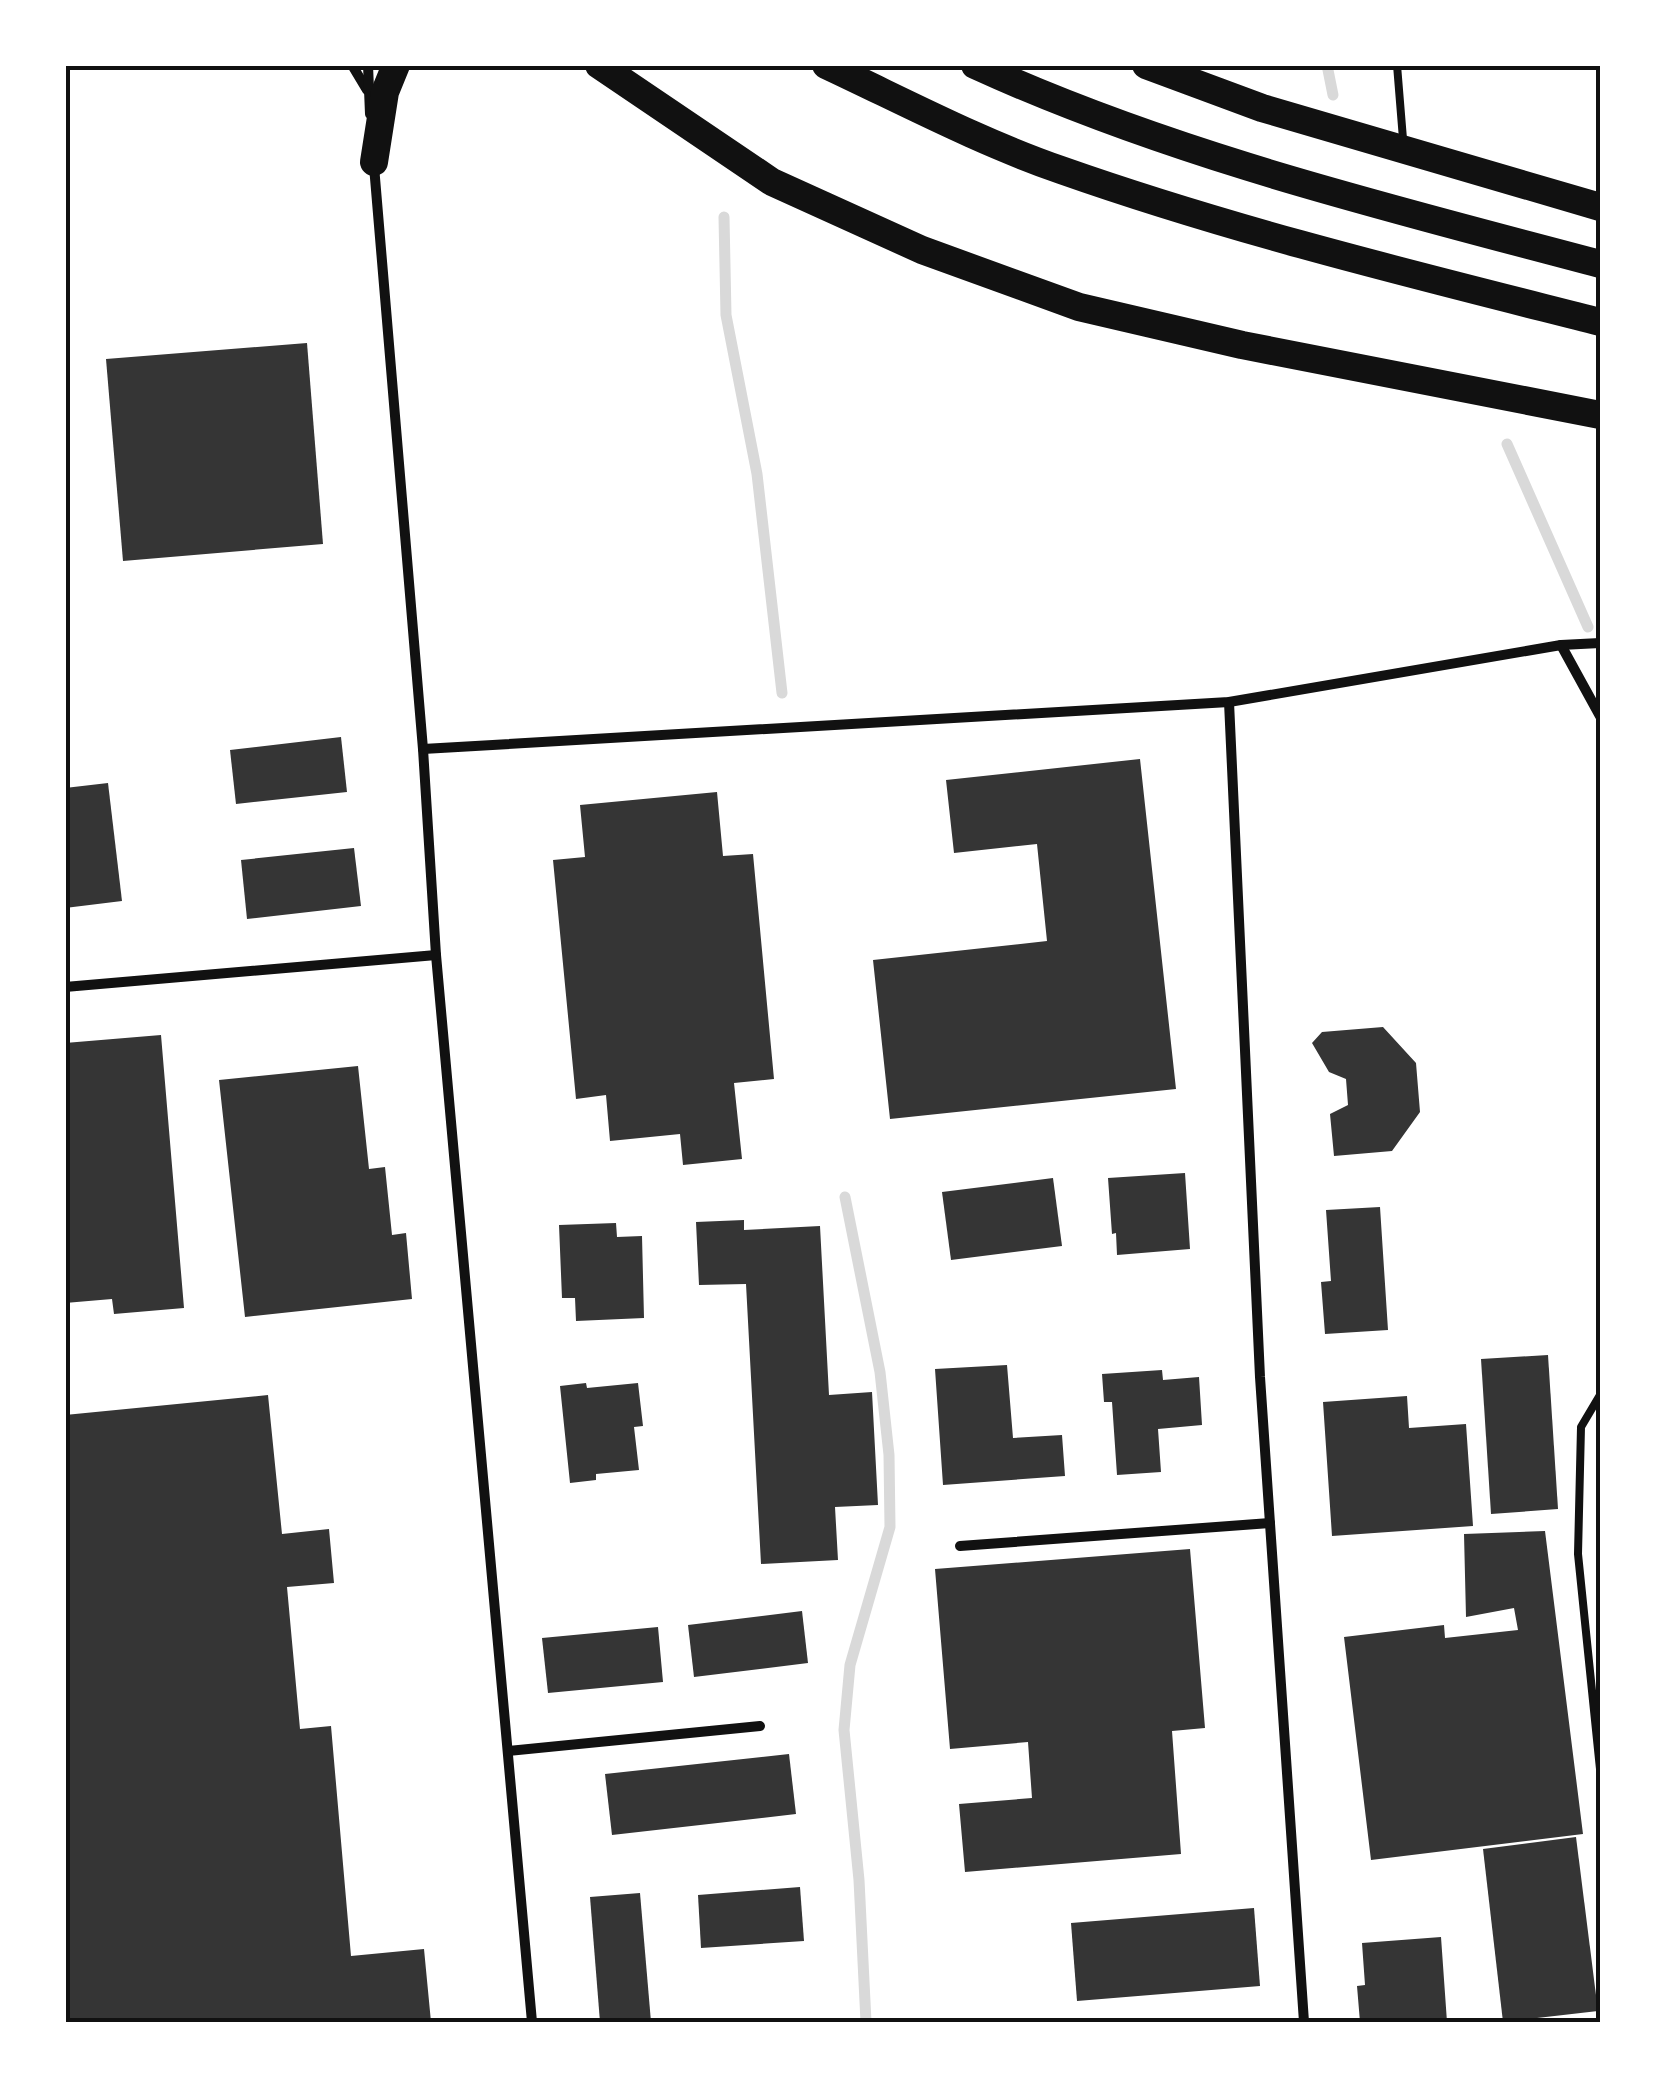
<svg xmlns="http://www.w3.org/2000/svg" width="1665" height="2087" viewBox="0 0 1665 2087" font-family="Rubik,sans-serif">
	<rect width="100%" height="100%" fill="#fff"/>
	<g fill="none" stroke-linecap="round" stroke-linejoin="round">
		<g stroke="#d9d9d9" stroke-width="11">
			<polyline points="1327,65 1333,95"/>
			<polyline points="724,217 726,315 757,474 782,693"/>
			<polyline points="1507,444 1588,627"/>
			<polyline points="845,1197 880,1372 889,1455 890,1527 850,1665 844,1730 859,1880 866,2022"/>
		</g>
	</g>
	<g fill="#353535">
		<polygon points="307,343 323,544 123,561 106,359"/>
		<polygon points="341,737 347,792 236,804 230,750"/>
		<polygon points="1140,759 1176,1089 890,1119 873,960 1047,941 1037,844 954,853 946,780"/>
		<polygon points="108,783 122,901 65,908 65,788"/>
		<polygon points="717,792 723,856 753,854 774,1079 734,1083 742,1159 683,1165 680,1134 610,1141 606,1095 576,1099 553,860 585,857 580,805"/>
		<polygon points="354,848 361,906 247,919 241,860"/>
		<polygon points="1383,1027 1416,1063 1420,1112 1392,1151 1334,1156 1330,1114 1348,1105 1346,1079 1329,1072 1312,1043 1322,1032"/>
		<polygon points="161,1035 184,1308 114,1314 112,1299 65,1303 65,1043"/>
		<polygon points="358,1066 369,1169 385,1167 392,1235 406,1233 412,1299 245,1317 219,1080"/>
		<polygon points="1185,1173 1190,1249 1117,1255 1116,1233 1112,1234 1108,1178"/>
		<polygon points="1053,1178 1062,1246 951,1260 942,1192"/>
		<polygon points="1380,1207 1388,1330 1325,1334 1321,1282 1331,1281 1326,1210"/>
		<polygon points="744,1220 744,1230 820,1226 829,1395 872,1392 878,1505 835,1507 838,1560 761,1564 746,1284 699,1285 696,1222"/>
		<polygon points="616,1223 617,1237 642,1236 644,1318 576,1321 575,1298 562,1298 559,1225"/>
		<polygon points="1548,1355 1558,1509 1491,1514 1481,1359"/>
		<polygon points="1007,1365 1013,1438 1062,1435 1065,1476 943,1485 935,1369"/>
		<polygon points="1162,1370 1163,1380 1199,1377 1202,1425 1158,1429 1161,1472 1117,1475 1112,1402 1104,1402 1102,1374"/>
		<polygon points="586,1383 587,1388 638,1383 643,1426 634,1427 639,1470 596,1474 596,1480 570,1483 560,1386"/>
		<polygon points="268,1395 282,1534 329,1529 334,1583 287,1587 300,1729 331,1726 351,1956 424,1949 431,2022 65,2022 65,1415"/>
		<polygon points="1407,1396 1409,1428 1466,1424 1473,1526 1332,1536 1323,1402"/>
		<polygon points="1545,1531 1583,1834 1371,1860 1344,1637 1444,1625 1445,1638 1518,1630 1514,1608 1466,1617 1464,1534"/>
		<polygon points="1190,1549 1205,1728 1172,1731 1181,1854 965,1872 959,1804 1032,1798 1028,1742 950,1749 935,1569"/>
		<polygon points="802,1611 808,1663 694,1677 688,1625"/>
		<polygon points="658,1627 663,1682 548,1693 542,1638"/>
		<polygon points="789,1754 796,1814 612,1835 605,1774"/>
		<polygon points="1576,1837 1598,2011 1503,2022 1483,1849"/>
		<polygon points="800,1887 804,1941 701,1948 698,1895"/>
		<polygon points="640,1893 651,2022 600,2022 590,1897"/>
		<polygon points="1254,1908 1260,1986 1077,2001 1071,1923"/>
		<polygon points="1441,1937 1447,2022 1360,2022 1357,1986 1365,1985 1362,1943"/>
	</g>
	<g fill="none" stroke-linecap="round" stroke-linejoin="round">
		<g stroke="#111" stroke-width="8">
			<polyline points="1397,65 1403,139"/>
			<polyline points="1600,1395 1581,1427 1578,1554 1600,1769"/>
		</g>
		<g stroke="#111" stroke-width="10">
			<polyline points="352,65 367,90"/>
			<polyline points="368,65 370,114"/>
			<polyline points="374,166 423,749 436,955 532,2022"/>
			<polyline points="1561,645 1600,716"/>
			<polyline points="1229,702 1260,1377 1304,2022"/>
			<polyline points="423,749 1229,702 1561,645 1600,643"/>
			<polyline points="65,987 436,955"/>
			<polyline points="960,1546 1270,1523"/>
			<polyline points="508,1751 760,1726"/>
		</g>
		<g stroke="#111" stroke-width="28">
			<polyline points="599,65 772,182 922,250 1079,307 1242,345 1600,415"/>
			<path d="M 826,65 C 903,101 980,142 1061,170 C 1237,232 1419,276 1600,322"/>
			<path d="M 975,65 C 1174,156 1390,208 1600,264"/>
			<polyline points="1146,65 1262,108 1600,207"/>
			<polyline points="374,162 385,92 396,65"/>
		</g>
	</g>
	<rect width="1665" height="2087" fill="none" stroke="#ffffff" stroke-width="135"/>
	<rect x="68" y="68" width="1530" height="1952" fill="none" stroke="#111" stroke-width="4"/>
</svg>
